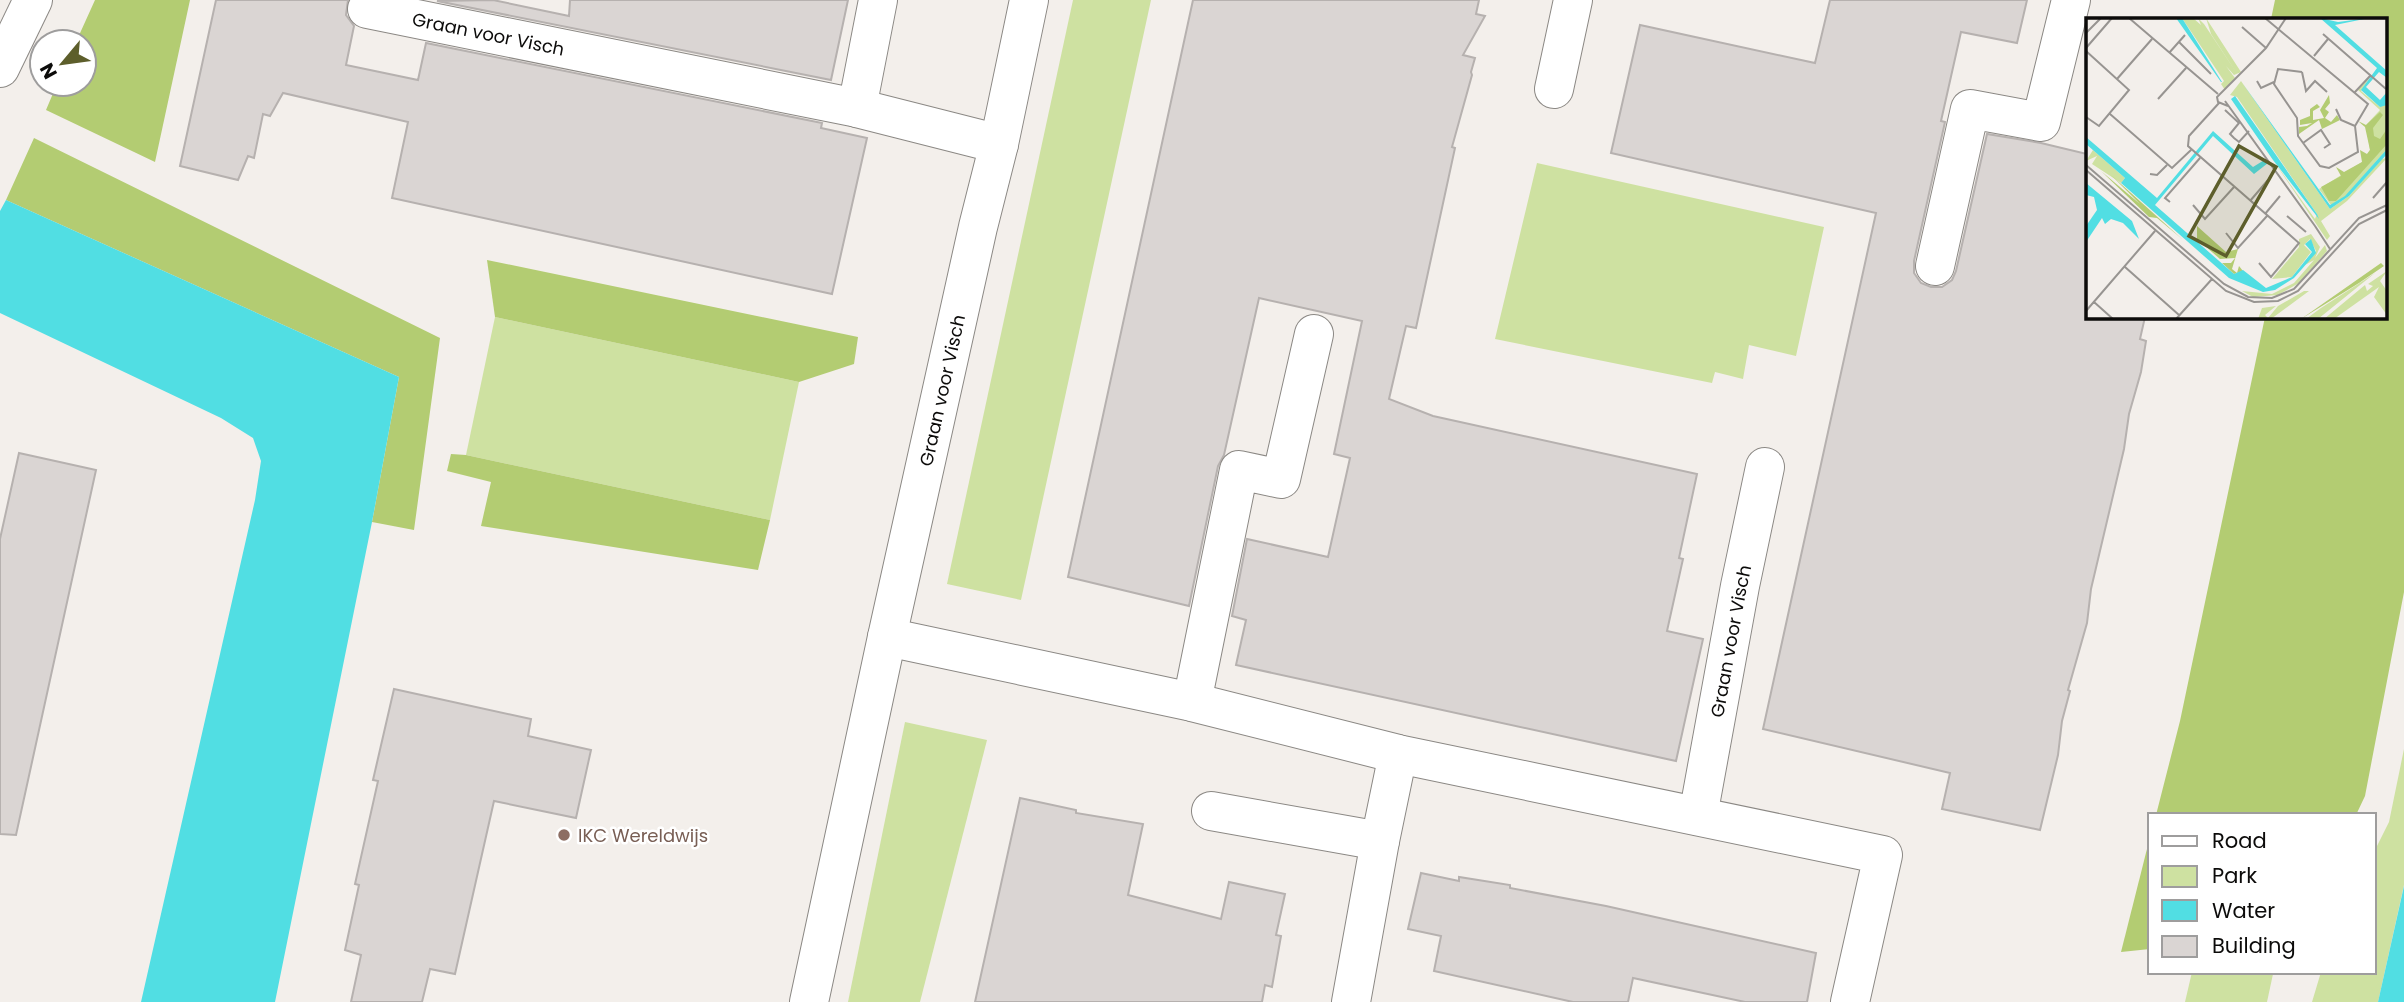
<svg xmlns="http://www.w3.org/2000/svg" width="2404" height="1002" viewBox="0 0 2404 1002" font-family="Poppins,sans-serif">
	<rect width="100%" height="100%" fill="#f3efeb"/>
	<g fill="#cee1a1">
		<polygon points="1073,0 1151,0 1021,600 947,584"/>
		<polygon points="1537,163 1824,227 1796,356 1749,345 1743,379 1715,372 1712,383 1495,339"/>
		<polygon points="495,317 799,382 770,520 466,455"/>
		<polygon points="905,722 987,740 920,1002 848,1002"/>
		<polygon points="2404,749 2404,885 2378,1002 2312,1002 2321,972 2374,972 2374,852 2389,822"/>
		<polygon points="2192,972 2265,972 2273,974 2267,1002 2185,1002"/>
	</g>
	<g fill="#b3cc72">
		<polygon points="95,0 190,0 155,162 46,110 57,84 84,84 84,42 76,42"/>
		<polygon points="2275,0 2404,0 2404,592 2365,796 2356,815 2156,815 2180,721 2265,317 2385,317 2385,19 2271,19"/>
		<polygon points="34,138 440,338 414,530 372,522 399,377 6,200"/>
		<polygon points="487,260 858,337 854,364 799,382 495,317"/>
		<polygon points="451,454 466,455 770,520 758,570 481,526 491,482 447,471"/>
		<polygon points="2150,837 2150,949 2121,952"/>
	</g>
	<g fill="#51dee3">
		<polygon points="6,200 399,377 372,522 275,1002 141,1002 255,500 261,461 253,438 221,418 0,313 0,211"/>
		<polygon points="2404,886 2404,1002 2378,1002"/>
	</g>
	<g fill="#dad5d3" stroke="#b6b1af" stroke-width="2">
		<polygon points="216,0 348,0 346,15 354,26 346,65 418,80 426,43 822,123 821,128 867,138 832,294 392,198 408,122 283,93 270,116 263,114 254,158 248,156 238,180 180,166"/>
		<polygon points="493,0 569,16 570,0 848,0 831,80 437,1"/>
		<polygon points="1193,0 1479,0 1476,14 1485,16 1463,55 1475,58 1471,72 1472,75 1452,147 1455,148 1416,328 1406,326 1389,399 1433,416 1697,474 1679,558 1683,559 1667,631 1703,639 1676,761 1236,665 1246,620 1232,616 1247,539 1328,557 1350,458 1334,454 1362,321 1259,298 1224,455 1218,466 1189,606 1068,577"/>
		<polygon points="1830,0 2027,0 2017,43 1961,32 1941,121 1945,122 1914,261 1914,273 1921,283 1931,287 1942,287 1952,280 1956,271 1987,134 2041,143 2087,154 2087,317 2145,317 2140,339 2146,341 2141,372 2129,414 2124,449 2091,589 2087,623 2068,690 2070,691 2062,721 2058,755 2040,830 1942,809 1950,773 1763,729 1876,213 1611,153 1640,25 1815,63"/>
		<polygon points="19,453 96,470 16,835 0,834 0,539"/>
		<polygon points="394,689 531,719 528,736 591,750 576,818 494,801 455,974 430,969 422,1002 351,1002 361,955 345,950 359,885 355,884 378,781 373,780"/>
		<polygon points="1020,798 1076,810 1076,813 1143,824 1128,895 1221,919 1229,882 1285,894 1276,935 1281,936 1272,987 1265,985 1262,1002 975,1002"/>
		<polygon points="1421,873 1459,881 1459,877 1510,885 1510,888 1606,906 1816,953 1807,1002 1745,1002 1633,978 1628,1002 1573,1002 1434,971 1441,936 1408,929"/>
	</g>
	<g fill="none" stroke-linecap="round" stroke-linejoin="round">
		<defs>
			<g id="minor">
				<path id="s1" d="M 367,9 L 857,108 L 999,144"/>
				<polyline points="0,68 33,0"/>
				<polyline points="1554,89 1573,0"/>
				<polyline points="857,108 878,0"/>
				<polyline points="1935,266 1970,109 2041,122 2071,0"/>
				<polyline points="887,637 1192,702 1398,754 1883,855 1850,1002"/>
				<polyline points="1192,702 1239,470 1281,479 1314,334"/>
				<polyline points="1211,811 1380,841"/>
				<path id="s2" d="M 1698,816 L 1740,586 L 1765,467"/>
				<path id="s3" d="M 809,1002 L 887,637 L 978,227 L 999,144 L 1029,0"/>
				<polyline points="1351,1002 1380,841 1398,754"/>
			</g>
		</defs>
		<use href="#minor" stroke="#8b8884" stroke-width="40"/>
		<use href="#minor" stroke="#fff" stroke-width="38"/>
	</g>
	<circle fill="#8d6e63" stroke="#fff" stroke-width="2.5" cx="564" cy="835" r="7"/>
	<g text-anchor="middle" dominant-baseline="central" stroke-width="5" stroke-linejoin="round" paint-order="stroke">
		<g font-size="18" fill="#0c0b0a" stroke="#fff">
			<text stroke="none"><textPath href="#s1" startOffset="124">Graan voor Visch</textPath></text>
			<text stroke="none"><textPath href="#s3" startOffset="626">Graan voor Visch</textPath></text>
			<text stroke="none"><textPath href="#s2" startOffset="178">Graan voor Visch</textPath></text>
		</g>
		<g font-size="18" fill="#785e54" stroke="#fff" text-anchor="start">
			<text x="578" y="835">IKC Wereldwijs</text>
		</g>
	</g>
	<g transform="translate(2086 18)">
		<rect width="301" height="301" fill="#f3efeb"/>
		<path d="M 96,0 L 107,0 L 115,7 L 112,0 L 118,6 L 150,54 L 125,16 L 120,0 L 155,54 L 148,57 L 140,48 L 149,60 L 139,72 L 135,66 L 138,63 ZM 284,59 L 275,73 L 294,89 L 301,78 L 301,131 L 259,179 L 245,187 L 233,171 L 276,144 L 284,132 L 280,107 L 294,92 L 272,72 ZM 155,63 L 244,191 L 263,178 L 296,141 L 301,140 L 261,183 L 235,203 L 244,218 L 241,222 L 187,142 L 229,201 L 231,196 L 151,79 L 144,77 ZM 7,132 L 39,160 L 35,165 L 6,146 L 11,138 L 0,143 ZM 225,216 L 234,229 L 229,240 L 239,227 L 241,233 L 213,265 L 192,277 L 167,279 L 156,273 L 186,276 L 208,265 L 228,242 L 219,247 L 230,233 L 224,221 L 218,227 L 225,234 L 206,259 L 186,261 L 213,229 L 213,221 ZM 301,253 L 294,263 L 301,273 L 301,297 L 288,279 L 293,269 L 248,301 L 238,301 L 279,267 L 281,273 L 287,268 L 282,266 ZM 289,255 L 232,301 L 220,301 L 235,290 ZM 218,273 L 223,273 L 185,301 L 172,301 L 176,290 L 190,288 L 179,297 L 182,300 L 192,288 Z" fill="#cee1a1"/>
		<path d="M 243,77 L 244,85 L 239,91 L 243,94 L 239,100 L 245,104 L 251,97 L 254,102 L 236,111 L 233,102 L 213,116 L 213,109 L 221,108 L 226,105 L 214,107 L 214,102 L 224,98 L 224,91 L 231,86 L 234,89 L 227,93 L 227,102 L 238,100 L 234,92 ZM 294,94 L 297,97 L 287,110 L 288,118 L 294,121 L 301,111 L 301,126 L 250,183 L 243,183 L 235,169 L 255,158 L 250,149 L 258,154 L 276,144 L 274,132 L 281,136 L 284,132 L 279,109 L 272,103 L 280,107 ZM 15,153 L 54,186 L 25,157 L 96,221 L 71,200 L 63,199 ZM 111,208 L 140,234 L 152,231 L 146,251 L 151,255 L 153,248 L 157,253 L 148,256 L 136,245 L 145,245 L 149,240 L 134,241 L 111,221 ZM 295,245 L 298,248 L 273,265 L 215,301 Z" fill="#b3cc72"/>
		<path d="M 90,0 L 96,0 L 136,64 L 135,64 ZM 234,0 L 252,4 L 283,0 L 249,7 L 301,53 L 301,60 L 293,54 L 280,69 L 294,82 L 301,74 L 301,87 L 294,89 L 275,72 L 291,50 ZM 157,66 L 244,187 L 259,178 L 301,131 L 301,136 L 263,178 L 244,191 ZM 149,78 L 231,196 L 233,201 L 187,142 L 145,81 ZM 127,113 L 167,149 L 180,141 L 182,145 L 168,156 L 127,118 L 69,187 L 148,256 L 157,252 L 180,270 L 206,259 L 226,234 L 219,226 L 225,221 L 230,235 L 208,260 L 189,272 L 177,274 L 143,260 L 35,165 L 39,160 L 0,126 L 0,119 L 71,180 ZM 0,165 L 46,203 L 53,221 L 37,205 L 25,201 L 19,206 L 16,200 L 0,224 L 0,208 L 11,192 L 8,179 L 0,177 Z" fill="#51dee3"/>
		<path fill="none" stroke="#979491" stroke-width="2" d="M 43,0 L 132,76M 179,0 L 282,86 L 269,108 L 272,134 L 243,150 L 234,148 L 212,118 L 211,100 L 188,66 L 192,51 L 216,54M 242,0 L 267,0M 156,9 L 180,30M 0,15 L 15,0M 237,16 L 300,71M 93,24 L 125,56M 0,30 L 26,0M 0,33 L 43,72 L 13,108 L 0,99M 83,35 L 99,17M 228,38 L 242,21M 216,54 L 220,73 L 229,63 L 241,74M 31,61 L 66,21M 171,63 L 175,70 L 188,64M 269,74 L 284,58M 72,81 L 100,50M 139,83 L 229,208M 133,85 L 103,118 L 102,128 L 213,225 L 185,259 L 173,245M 142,88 L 132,84 L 131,79 L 180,30 L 200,0M 250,91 L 255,102 L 269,108M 139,92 L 153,105 L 144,116 L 148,120 L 153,124 L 163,113M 24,96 L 86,150 L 105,132M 217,125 L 235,112 L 244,126 L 238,130M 0,147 L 138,266 L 162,279 L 186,280 L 208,271 L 273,200 L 301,187M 0,152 L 140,273 L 168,284 L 192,283 L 212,273 L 273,206 L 301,192M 64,156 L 71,157 L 81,147M 287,180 L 301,164M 164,183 L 182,162M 84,184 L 79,180 L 114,140M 107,187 L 119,201 L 148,169M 179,196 L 194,178M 201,198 L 220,214M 229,208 L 244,231M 140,215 L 152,230 L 181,198M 39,249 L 93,297M 8,284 L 27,301M 0,293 L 69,213M 90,301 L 126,261"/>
		<path fill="#5d5e2b" fill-opacity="0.15" stroke="#5d5e2b" stroke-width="3.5" d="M 153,128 L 190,149 L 140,238 L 103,218 Z"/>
		<rect width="301" height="301" fill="none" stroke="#0c0b0a" stroke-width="3.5"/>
	</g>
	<rect x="2148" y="813" width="228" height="161" fill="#ffffff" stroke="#9e9d9d" stroke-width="2"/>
	<rect x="2162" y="836" width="35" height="10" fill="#ffffff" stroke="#9e9d9d" stroke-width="2"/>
	<text x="2212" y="848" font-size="21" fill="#0c0b0a">Road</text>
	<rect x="2162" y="866" width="35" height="21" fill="#cee1a1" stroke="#9e9d9d" stroke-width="2"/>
	<text x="2212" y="883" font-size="21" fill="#0c0b0a">Park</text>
	<rect x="2162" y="900" width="35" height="21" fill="#51dee3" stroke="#9e9d9d" stroke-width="2"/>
	<text x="2212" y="918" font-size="21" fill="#0c0b0a">Water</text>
	<rect x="2162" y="936" width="35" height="21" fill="#dad5d3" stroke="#9e9d9d" stroke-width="2"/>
	<text x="2212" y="953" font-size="21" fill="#0c0b0a">Building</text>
	<g transform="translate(63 63) rotate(241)"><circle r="33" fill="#ffffff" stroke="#9e9d9d" stroke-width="2"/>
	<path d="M0-5L12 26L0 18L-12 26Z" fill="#5d5e2b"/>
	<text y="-10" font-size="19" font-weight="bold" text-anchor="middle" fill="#0c0b0a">N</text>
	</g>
</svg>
